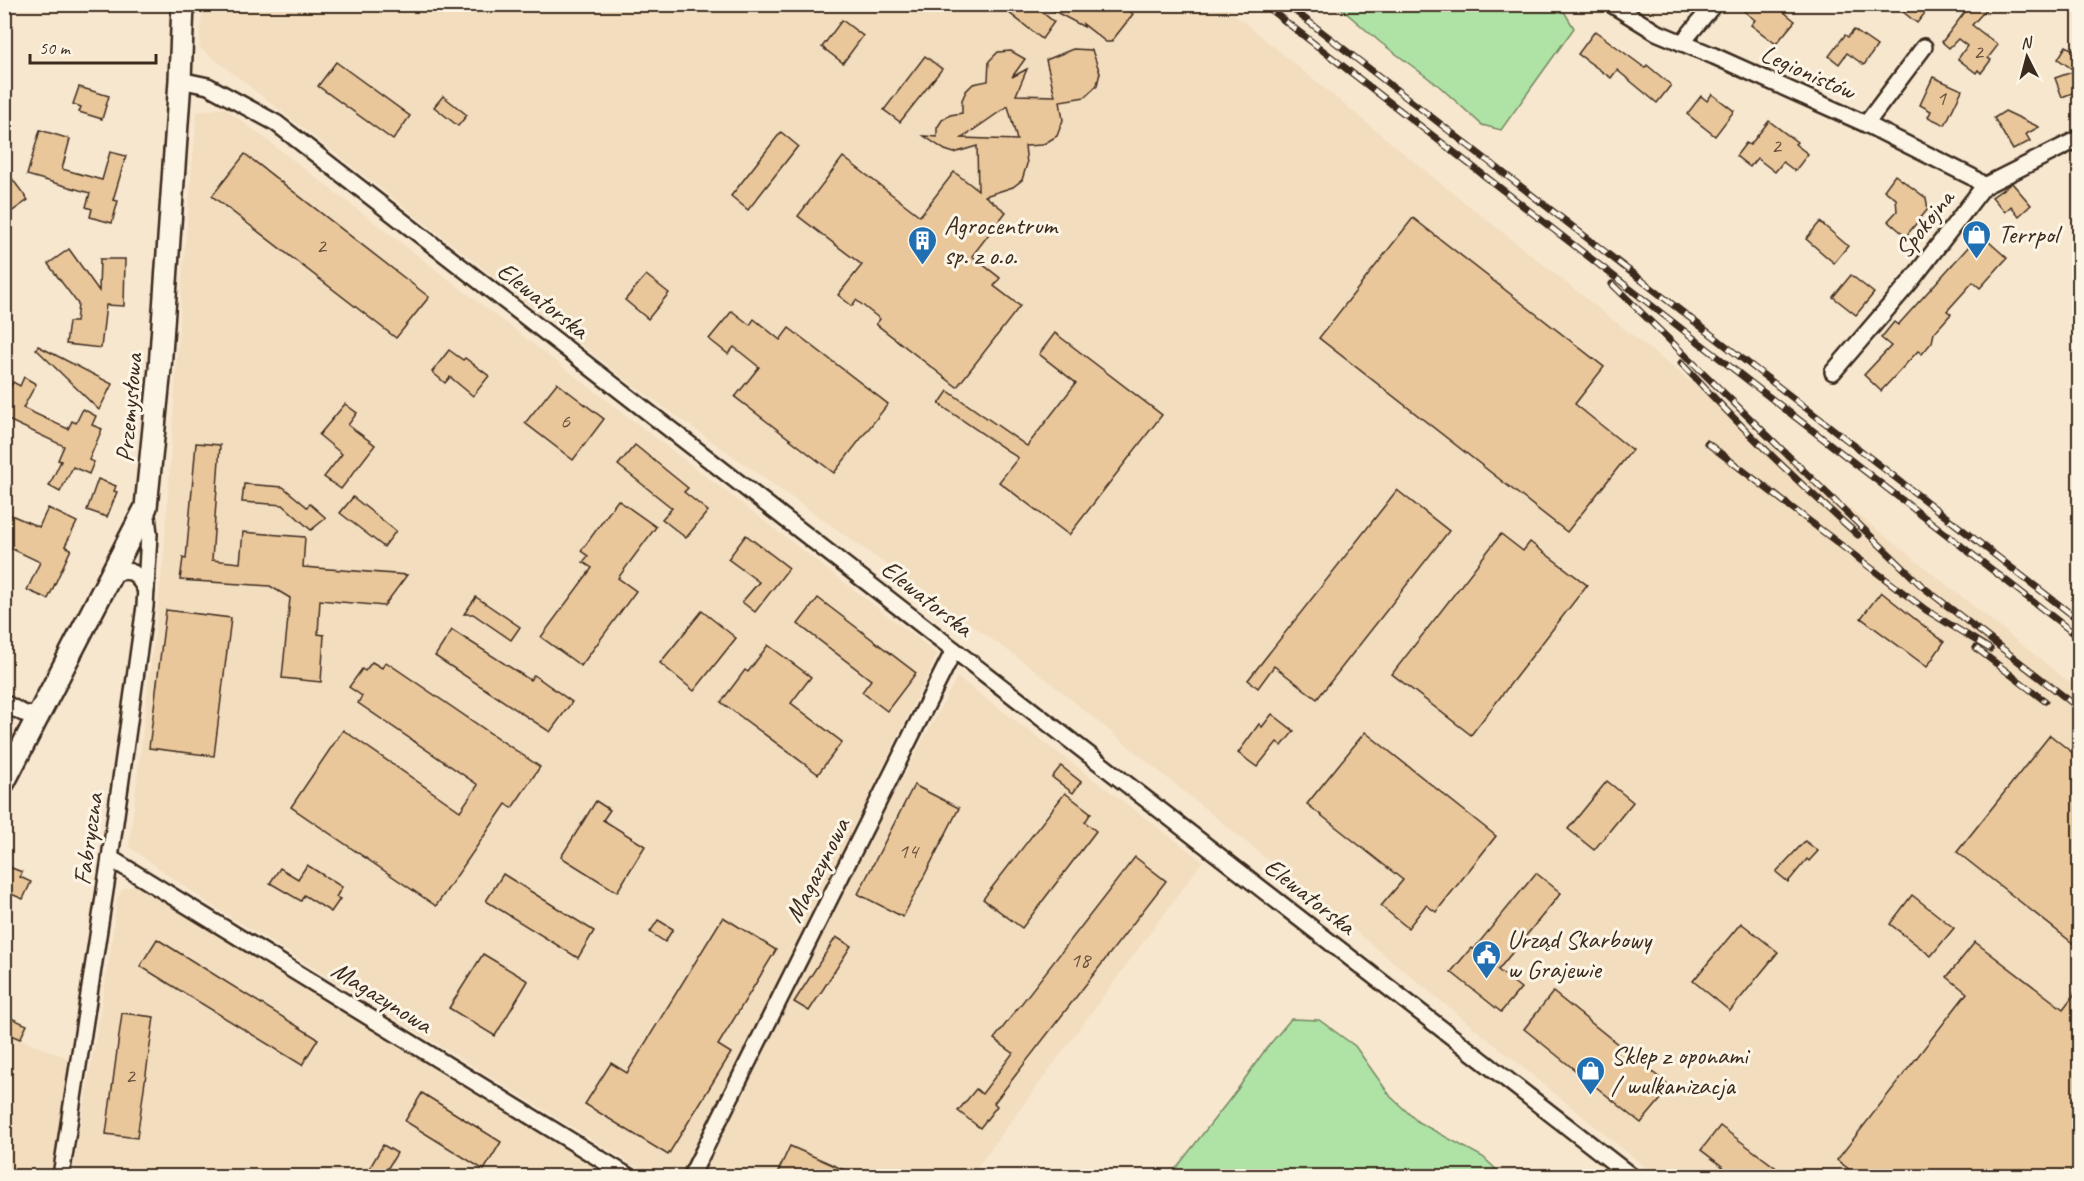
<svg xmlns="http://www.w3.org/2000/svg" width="2084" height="1181" viewBox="0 0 2084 1181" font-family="Caveat,sans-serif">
	<rect width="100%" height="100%" fill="#f7e7cf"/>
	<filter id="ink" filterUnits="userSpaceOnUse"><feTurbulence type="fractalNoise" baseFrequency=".0167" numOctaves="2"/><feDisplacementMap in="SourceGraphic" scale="12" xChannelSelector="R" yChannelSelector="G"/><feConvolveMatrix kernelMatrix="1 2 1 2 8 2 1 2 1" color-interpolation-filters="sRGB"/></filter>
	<g filter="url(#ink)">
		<g fill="#f3ddbf">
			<polygon points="203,4 1223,5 1428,173 2079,690 2079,1176 1656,1176 1031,667 634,386 199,47"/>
			<polygon points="225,108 938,654 700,1145 683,1176 651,1176 211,905 129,847 164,553 183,266 197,112"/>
			<polygon points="957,677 1203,861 971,1176 687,1176"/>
			<polygon points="137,885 616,1176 72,1176 110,954 117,898 123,889"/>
			<polygon points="4,1032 70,1059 51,1176 5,1176"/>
		</g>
		<g fill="#afe3a5" stroke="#758662" stroke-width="1.5">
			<polygon points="1337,5 1560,5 1574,28 1501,130 1482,125 1439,86 1380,42"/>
			<polygon points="1291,1019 1319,1020 1355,1046 1391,1097 1418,1122 1483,1157 1499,1172 1524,1172 1549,1175 1548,1176 1170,1176 1237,1090 1265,1050"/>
		</g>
		<g fill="#eac79b" stroke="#3b2a1e" stroke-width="1.5" fill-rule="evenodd">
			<polygon points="1014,4 1032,4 1054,22 1042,39 1008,12"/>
			<polygon points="1041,4 1121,4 1133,14 1111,42 1106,42 1083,24 1084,27"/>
			<polygon points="1735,4 1774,4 1795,21 1776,44 1751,25 1755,20"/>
			<polygon points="1893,4 1932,4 1917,23"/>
			<polygon points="1971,4 1991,4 1972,25 1998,45 1988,58 1991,60 1981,73 1978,70 1976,73 1958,59 1967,46 1958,39 1949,48 1942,42"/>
			<polygon points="842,20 863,36 843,63 822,47"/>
			<polygon points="1854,30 1877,46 1864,65 1847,53 1839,64 1829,56 1845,35 1848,37"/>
			<polygon points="1595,31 1645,68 1647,65 1671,85 1657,103 1617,70 1611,78 1578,54"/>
			<polygon points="2066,46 2079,53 2079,97 2072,93 2062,97 2055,78 2075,71 2058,59"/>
			<path d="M 1073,49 L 1092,50 L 1100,73 L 1097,85 L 1085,97 L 1060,101 L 1063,120 L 1057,136 L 1042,145 L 1025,146 L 1027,164 L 1022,180 L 1013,187 L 985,196 L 1006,212 L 972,256 L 1000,278 L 994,286 L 1020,306 L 957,387 L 876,324 L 880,319 L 856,300 L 852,306 L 838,295 L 862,265 L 798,216 L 843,157 L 920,216 L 954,172 L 978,190 L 977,146 L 954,153 L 945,150 L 924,136 L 937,137 L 937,128 L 942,120 L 950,115 L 962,113 L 962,100 L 966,91 L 973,84 L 988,81 L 989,61 L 998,52 L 1011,51 L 1025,59 L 1012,77 L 1027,69 L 1016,95 L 1055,96 L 1046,60 ZM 1008,106 L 1017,140 L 962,138 Z"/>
			<polygon points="925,56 942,69 900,122 884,110"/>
			<polygon points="336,62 410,116 393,140 318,86"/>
			<polygon points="1933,77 1962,90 1945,125 1928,117 1931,111 1920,105"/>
			<polygon points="79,87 109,96 102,119 79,112 81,107 73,104"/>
			<polygon points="1712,94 1734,111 1715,136 1687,114 1701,96 1707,101"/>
			<polygon points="443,96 467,115 458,126 434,107"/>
			<polygon points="2005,111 2039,127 2026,134 2030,141 2013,150 1994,118"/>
			<polygon points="1769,121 1797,142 1795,144 1808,154 1795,171 1783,162 1775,172 1757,158 1750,167 1736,156 1746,143 1750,145"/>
			<polygon points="40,130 70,139 62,169 102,180 110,152 126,156 113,200 118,201 112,223 90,217 92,209 86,207 90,193 27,175"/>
			<polygon points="781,132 798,146 748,210 731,196"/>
			<polygon points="245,154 429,297 396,338 212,196"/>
			<polygon points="4,168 28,200 4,217"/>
			<polygon points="1895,175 1926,198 1928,209 1906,236 1888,221 1897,211 1896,199 1884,190"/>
			<polygon points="2012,183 2031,205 2019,216 2011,206 2005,212 1992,197"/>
			<polygon points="1413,218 1604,367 1575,404 1632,450 1567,532 1319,338"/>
			<polygon points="1820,222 1848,246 1834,263 1806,239"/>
			<polygon points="1980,234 2007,258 1980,288 1973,282 1947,311 1951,314 1934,333 1932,342 1922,354 1918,351 1881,391 1864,375 1891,346 1881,338 1894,322 1898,325"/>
			<polygon points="69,249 99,291 100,259 125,259 124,306 106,305 101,348 66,344 69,322 76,322 78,304 48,264"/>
			<polygon points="646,275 669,293 648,319 625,300"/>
			<polygon points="1851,275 1874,293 1856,315 1833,297"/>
			<polygon points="732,311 750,325 754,319 780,340 789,328 888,404 834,473 735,397 759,367 734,347 728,354 709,339"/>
			<polygon points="1055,333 1162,415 1069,535 999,482 1018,458 939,404 948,391 1027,446 1076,383 1039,354"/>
			<polygon points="38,346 112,384 99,410 36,349"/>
			<polygon points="449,350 463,360 465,358 489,376 473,396 450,377 445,383 432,372"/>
			<polygon points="24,377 36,384 23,408 68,429 72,421 76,423 83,409 96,416 92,425 102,429 89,460 94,462 89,474 73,467 60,492 49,486 61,461 58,460 64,446 4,418 4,398 13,382 20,386"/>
			<polygon points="557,383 604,419 573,460 525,423"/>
			<polygon points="345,404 357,413 348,425 375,445 341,489 324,477 342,454 319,435"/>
			<polygon points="196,443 220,445 212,560 240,563 243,532 254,533 305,537 303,567 407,575 384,606 320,600 318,634 324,635 321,682 282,678 290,598 270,586 180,580 183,558 186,559"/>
			<polygon points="635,445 688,488 684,492 708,511 686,538 662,519 672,508 618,465"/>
			<polygon points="98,479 116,486 114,491 117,492 107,517 87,510"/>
			<polygon points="244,484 283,487 307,507 310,504 326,518 311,530 283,505 242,502"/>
			<polygon points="1397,490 1449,531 1317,699 1274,666 1258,688 1248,680"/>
			<polygon points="353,497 396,531 384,547 340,513"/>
			<polygon points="618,500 656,527 618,578 636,591 581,666 541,637 592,568 583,562 588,556 581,551"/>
			<polygon points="48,508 77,522 65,546 71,549 48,599 27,590 40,562 4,545 4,512 39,527"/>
			<polygon points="1501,534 1523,551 1530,542 1587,585 1471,735 1392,674"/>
			<polygon points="746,535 789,568 755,612 742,602 759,582 728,559"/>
			<polygon points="1881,592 1944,642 1927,667 1861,618"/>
			<polygon points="476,597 520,627 511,640 473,614 464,614"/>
			<polygon points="818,598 916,673 887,711 862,692 871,680 798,624"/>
			<polygon points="166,610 231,618 214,756 149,748"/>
			<polygon points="702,611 736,638 694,691 660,663"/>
			<polygon points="452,630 530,680 534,675 572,702 550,732 435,656"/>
			<polygon points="768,645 811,677 791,703 842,742 818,774 721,702 745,670 748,672"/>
			<polygon points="372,662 382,668 386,662 540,767 512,808 506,804 436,906 291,807 343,730 460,811 478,785 358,703 362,696 349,687 362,669 365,671"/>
			<polygon points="1272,714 1294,731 1282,746 1277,742 1257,767 1238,753 1259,724 1262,727"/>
			<polygon points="1365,732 1496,836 1436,912 1426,905 1408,928 1381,906 1403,880 1307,804"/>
			<polygon points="2050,735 2079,758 2079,948 1957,852"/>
			<polygon points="1061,766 1081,782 1073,793 1052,777"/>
			<polygon points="1607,781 1633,802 1594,850 1568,829"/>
			<polygon points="914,785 959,808 903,917 858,894"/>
			<polygon points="1065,793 1091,813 1085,822 1096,831 1022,928 983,899"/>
			<polygon points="596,801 610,810 603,820 645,846 617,892 561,857"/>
			<polygon points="1805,841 1818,851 1809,861 1807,859 1788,882 1776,872"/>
			<polygon points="1135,857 1166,881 994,1103 997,1106 980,1128 958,1111 976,1089 982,1094 1013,1053 994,1039"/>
			<polygon points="4,865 22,872 20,877 31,882 23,899 4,891"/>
			<polygon points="307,865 342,887 336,897 340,899 331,912 304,895 301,901 270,883 280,868 298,879"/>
			<polygon points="1536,873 1561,893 1498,970 1521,988 1501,1012 1451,972 1471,948 1473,950"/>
			<polygon points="503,874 594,931 578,958 486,901"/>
			<polygon points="1912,895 1954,928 1931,956 1890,924"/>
			<polygon points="723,917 776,950 718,1045 731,1053 668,1155 585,1104 611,1063 627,1073"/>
			<polygon points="658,920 673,929 665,942 650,932"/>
			<polygon points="1741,923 1778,952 1730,1011 1693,981"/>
			<polygon points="836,937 851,946 809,1011 794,1002"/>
			<polygon points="157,939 318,1039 302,1065 140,966"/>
			<polygon points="1975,942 2063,1009 2079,988 2079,1160 2067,1176 1858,1176 1837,1160 1967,993 1947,977"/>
			<polygon points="483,954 528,981 495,1036 449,1008"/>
			<polygon points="1553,992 1671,1087 1641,1123 1524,1029"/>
			<polygon points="122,1013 154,1017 137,1138 106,1134"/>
			<polygon points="4,1015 27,1025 20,1039 4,1032"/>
			<polygon points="422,1093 501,1142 484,1170 405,1121"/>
			<polygon points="1720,1126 1787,1176 1716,1176 1723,1167 1701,1150"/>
			<polygon points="383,1145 397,1153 383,1176 365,1176"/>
			<polygon points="790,1146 858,1176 776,1176"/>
		</g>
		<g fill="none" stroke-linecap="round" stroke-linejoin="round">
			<defs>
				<g id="street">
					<polyline points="1611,4 1656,32 1714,56 1866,124 1972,177 1984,186"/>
					<polyline points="1682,43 1714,4"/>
					<polyline points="180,80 208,86 276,123 1631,1176"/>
					<polyline points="1866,124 1924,47"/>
					<polyline points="1833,372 1911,281 1984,186 2080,138"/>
					<path d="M 112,573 C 134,569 135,571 146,590"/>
					<polyline points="4,703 23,713 38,717"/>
					<polyline points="110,858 628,1176"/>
					<polyline points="61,1176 110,858 145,606 149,534 146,507"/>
					<polyline points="691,1176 954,650"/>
				</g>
				<polyline id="secondary" points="4,782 146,507 160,368 180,80 183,4"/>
			</defs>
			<use href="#street" stroke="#3b2a1e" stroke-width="20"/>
			<use href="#secondary" stroke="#3b2a1e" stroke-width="26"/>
			<use href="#street" stroke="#fcf5e5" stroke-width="15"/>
			<use href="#secondary" stroke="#fcf5e5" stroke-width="21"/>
			<defs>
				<g id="rail">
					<polyline points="1263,4 2080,638"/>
					<polyline points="1286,4 2080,621"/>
					<polyline points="1612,284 1923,587 2080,709"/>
					<path d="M 1681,363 C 1737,423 1796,481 1858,535"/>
					<polyline points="1707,443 1926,610 1990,649"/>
					<polyline points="1976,648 2045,701"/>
				</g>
			</defs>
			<use href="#rail" stroke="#3b2a1e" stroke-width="7"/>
			<use href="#rail" stroke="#fcf5e5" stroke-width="4.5" stroke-dasharray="14" stroke-linecap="butt"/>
		</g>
	</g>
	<defs>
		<symbol id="shop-pin" viewBox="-11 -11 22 30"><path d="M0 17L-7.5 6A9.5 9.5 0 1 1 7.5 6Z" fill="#1f6fb2" stroke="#fcf5e5"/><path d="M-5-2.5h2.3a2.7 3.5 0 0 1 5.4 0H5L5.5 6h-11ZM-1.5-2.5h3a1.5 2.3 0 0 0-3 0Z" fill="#fff"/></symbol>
		<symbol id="building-pin" viewBox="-11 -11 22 30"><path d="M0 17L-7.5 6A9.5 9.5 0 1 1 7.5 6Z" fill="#1f6fb2" stroke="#fcf5e5"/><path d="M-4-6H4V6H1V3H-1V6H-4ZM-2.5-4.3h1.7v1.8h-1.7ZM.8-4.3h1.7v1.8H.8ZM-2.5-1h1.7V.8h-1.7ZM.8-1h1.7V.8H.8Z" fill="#fff"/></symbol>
		<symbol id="civic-pin" viewBox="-11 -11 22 30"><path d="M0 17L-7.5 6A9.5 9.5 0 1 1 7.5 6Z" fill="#1f6fb2" stroke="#fcf5e5"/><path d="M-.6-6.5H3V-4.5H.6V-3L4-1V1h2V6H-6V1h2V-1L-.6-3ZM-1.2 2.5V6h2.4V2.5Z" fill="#fff"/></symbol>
	</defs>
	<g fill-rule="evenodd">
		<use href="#shop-pin" x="1960" y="218" width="33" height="45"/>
		<use href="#building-pin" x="906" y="224" width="33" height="45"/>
		<use href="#civic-pin" x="1470" y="938" width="33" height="45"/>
		<use href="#shop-pin" x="1574" y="1054" width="33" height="45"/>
	</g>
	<g text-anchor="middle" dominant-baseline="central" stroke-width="6" stroke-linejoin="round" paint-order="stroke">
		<g font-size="22" fill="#67513d">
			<text x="1978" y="52">2</text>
			<text x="1941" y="98">1</text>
			<text x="1776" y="146">2</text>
			<text x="321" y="246">2</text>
			<text x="565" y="421">6</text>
			<text x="908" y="851">14</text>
			<text x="1080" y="960">18</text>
			<text x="130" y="1076">2</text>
		</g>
		<g font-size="26" fill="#3b2a1e" stroke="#fcf5e5">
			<text transform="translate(1808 72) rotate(24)">Legionistów</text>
			<text transform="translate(1924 224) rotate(-52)">Spokojna</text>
			<text transform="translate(543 300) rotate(38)">Elewatorska</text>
			<text transform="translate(129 408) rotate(-85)">Przemysłowa</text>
			<text transform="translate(927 598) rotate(38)">Elewatorska</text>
			<text transform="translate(88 839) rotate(-82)">Fabryczna</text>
			<text transform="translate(817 870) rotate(-63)">Magazynowa</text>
			<text transform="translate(1310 896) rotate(38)">Elewatorska</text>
			<text transform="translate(382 997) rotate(32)">Magazynowa</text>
		</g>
		<g font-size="26" fill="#3b2a1e" stroke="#fcf5e5" text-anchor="start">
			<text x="944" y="225">Agrocentrum<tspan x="944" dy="30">sp. z o.o.</tspan></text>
			<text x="1998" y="234">Terrpol</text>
			<text x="1507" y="939">Urząd Skarbowy<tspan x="1507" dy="30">w Grajewie</tspan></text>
			<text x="1611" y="1055">Sklep z oponami<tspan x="1611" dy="30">/ wulkanizacja</tspan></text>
		</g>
	</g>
	<rect width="2084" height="1181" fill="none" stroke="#fcf5e5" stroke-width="24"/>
	<rect x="12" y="12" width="2060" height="1157" fill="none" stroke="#3b2a1e" stroke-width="2" filter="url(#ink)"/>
	<g transform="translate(2027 57) rotate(354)" stroke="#fcf5e5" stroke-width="4.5" paint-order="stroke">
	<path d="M0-4.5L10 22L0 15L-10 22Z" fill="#3b2a1e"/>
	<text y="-9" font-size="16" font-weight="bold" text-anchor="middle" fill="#3b2a1e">N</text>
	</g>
	<path d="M30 54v9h126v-9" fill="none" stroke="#3b2a1e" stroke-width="3"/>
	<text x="39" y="54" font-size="18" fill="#3b2a1e" stroke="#fcf5e5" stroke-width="4.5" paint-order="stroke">50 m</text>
</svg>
